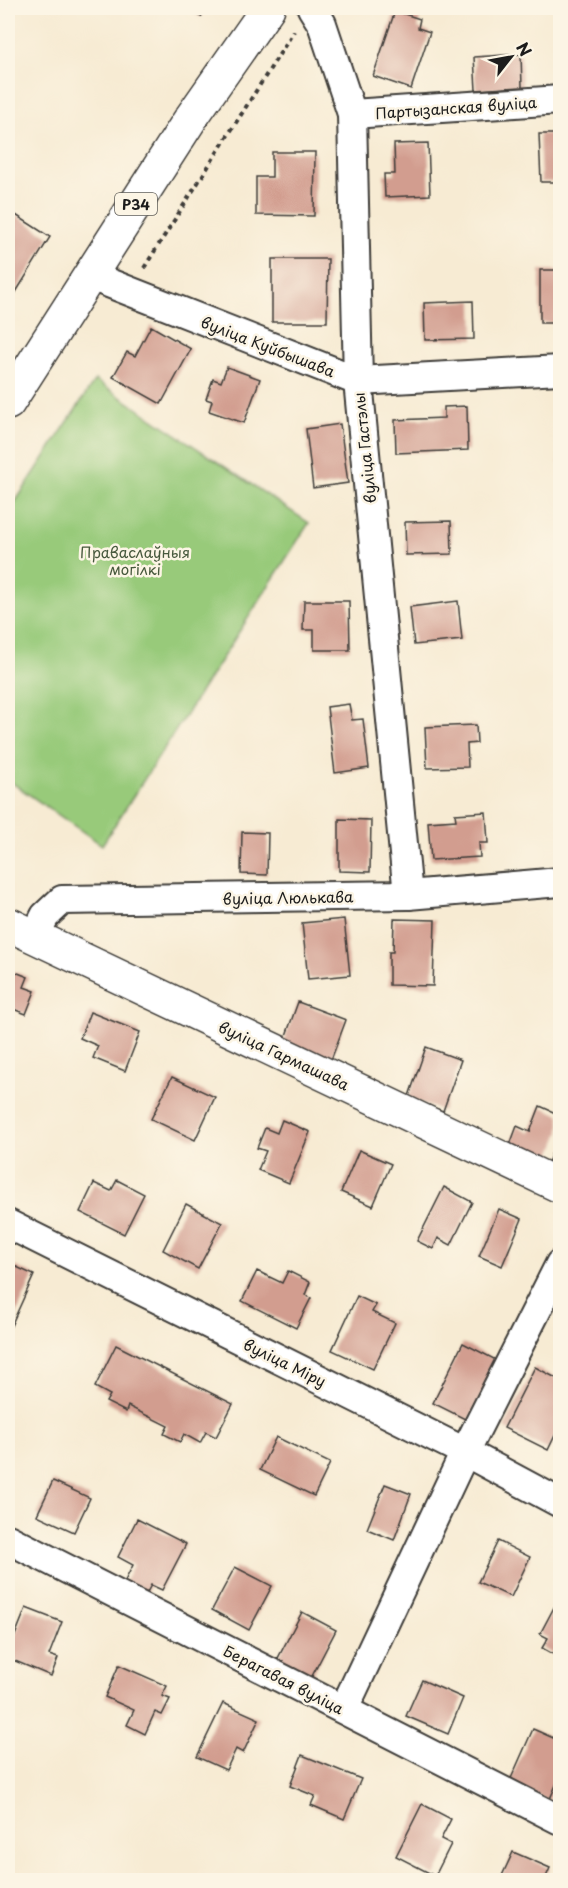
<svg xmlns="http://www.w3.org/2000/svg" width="568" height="1888" viewBox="0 0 568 1888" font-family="'Playpen Sans',sans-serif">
	<rect width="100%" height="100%" fill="#fcf5e5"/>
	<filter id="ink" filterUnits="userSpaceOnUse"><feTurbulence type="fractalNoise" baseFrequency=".0167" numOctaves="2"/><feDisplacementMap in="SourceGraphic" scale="12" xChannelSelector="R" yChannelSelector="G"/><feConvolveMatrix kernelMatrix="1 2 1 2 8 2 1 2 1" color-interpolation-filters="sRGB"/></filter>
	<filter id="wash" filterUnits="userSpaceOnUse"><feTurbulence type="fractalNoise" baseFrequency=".008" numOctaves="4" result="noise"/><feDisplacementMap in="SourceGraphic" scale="24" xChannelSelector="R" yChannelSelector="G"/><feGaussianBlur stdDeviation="1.35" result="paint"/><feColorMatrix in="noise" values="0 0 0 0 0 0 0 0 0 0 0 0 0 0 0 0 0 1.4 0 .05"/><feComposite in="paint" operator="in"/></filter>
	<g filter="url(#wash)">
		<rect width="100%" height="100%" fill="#f7ebd3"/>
		<polygon fill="#98ca7a" stroke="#5a734b" stroke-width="1.5" points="95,380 309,523 102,845 8,780 8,513"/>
		<g id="blocks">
			<g fill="#d29d8f">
				<polygon points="185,8 206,8 201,17"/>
				<polygon points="395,11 420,19 418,28 430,32 411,89 373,76"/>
				<polygon points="521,54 522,87 476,90 474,57"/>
				<polygon points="539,134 560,134 560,193 556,193 556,182 541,182"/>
				<polygon points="428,143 430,195 385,197 384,174 395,174 394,144"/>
				<polygon points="272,152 315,152 314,216 256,215 256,177 272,177"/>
				<polygon points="8,210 50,237 8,305"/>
				<polygon points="272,259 328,259 327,322 272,322"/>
				<rect x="540" y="270" width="20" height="53"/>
				<polygon points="473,301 474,339 425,340 424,303"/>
				<polygon points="151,326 191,349 161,404 113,377 127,352 135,356"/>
				<polygon points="227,367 260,379 244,423 209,411 212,401 206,399 213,379 221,382"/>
				<polygon points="467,406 468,450 396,453 395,420 444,418 444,407"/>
				<polygon points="560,414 560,464 559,464 555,415"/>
				<polygon points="340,424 348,483 313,488 306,429"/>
				<polygon points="451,521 452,554 406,555 405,522"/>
				<polygon points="304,601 349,601 350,650 314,650 314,630 303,630"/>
				<polygon points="458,601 462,640 414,645 410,607"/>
				<polygon points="349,704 352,720 363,719 369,768 335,773 327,707"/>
				<polygon points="476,725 477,743 467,744 468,767 427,768 425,727"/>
				<polygon points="486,812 488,843 479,843 480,857 431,860 428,822 456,820 455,814"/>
				<polygon points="339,819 371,820 370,872 339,871"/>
				<polygon points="242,832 268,833 267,875 241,874"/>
				<polygon points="344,919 350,975 308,979 302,923"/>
				<polygon points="394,919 435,920 433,986 389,985 389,952 393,952"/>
				<polygon points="8,969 28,977 24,987 35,991 26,1014 8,1007"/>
				<polygon points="298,1002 346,1020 331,1060 284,1041"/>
				<polygon points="90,1012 140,1032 125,1071 93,1058 98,1046 80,1038"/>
				<polygon points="426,1047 461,1060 443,1111 408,1099"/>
				<polygon points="172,1077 215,1097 195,1140 151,1119"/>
				<polygon points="540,1106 560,1115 560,1132 546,1168 507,1153 517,1126 530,1132"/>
				<polygon points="282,1120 310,1132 289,1183 258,1170 266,1151 257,1148 265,1128 277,1133"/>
				<polygon points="359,1150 391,1164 373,1206 341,1192"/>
				<polygon points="117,1180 144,1194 124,1234 80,1212 94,1183 111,1191"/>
				<polygon points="444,1187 472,1202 451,1245 438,1238 433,1249 417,1241"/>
				<polygon points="186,1204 222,1223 198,1269 163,1250"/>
				<polygon points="499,1209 522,1219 502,1266 479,1256"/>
				<polygon points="8,1263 34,1275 11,1326 8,1324"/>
				<polygon points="257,1271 282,1283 288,1271 310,1282 305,1295 311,1298 296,1328 242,1301"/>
				<polygon points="357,1296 376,1305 372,1312 395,1323 373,1369 332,1350"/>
				<polygon points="463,1343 498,1361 469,1421 433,1403"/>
				<polygon points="116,1345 233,1404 216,1437 206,1432 200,1443 184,1434 180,1442 164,1434 168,1426 128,1406 126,1412 106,1402 110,1395 95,1387"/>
				<polygon points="535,1367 560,1380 560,1425 548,1450 504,1428"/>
				<polygon points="276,1437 330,1463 314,1496 260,1470"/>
				<polygon points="53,1481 90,1498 74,1532 37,1515"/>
				<polygon points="385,1484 411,1494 394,1540 367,1529"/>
				<polygon points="137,1519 186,1544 162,1590 151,1585 144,1598 122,1587 133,1565 118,1557"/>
				<polygon points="498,1541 530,1557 511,1597 478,1582"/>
				<polygon points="235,1567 272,1586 249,1630 212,1610"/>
				<polygon points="560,1596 560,1658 542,1648 548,1638 540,1634"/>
				<polygon points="26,1608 62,1622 49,1655 58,1658 51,1676 8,1658 8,1653"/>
				<polygon points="302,1612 336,1630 311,1678 277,1660"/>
				<polygon points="119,1665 167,1686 162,1696 170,1699 162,1715 155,1712 145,1734 127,1725 134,1710 105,1697"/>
				<polygon points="422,1680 463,1698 448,1734 406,1716"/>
				<polygon points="223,1703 259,1719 243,1753 236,1749 226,1770 197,1757"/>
				<polygon points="533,1729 560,1741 560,1776 549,1801 509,1783"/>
				<polygon points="302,1755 361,1779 344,1819 311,1805 315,1796 290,1786"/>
				<polygon points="422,1804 451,1819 441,1839 451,1844 435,1876 396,1856"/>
				<polygon points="513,1852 550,1868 546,1877 554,1880 500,1880"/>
			</g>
		</g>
	</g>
	<g filter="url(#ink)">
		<use href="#blocks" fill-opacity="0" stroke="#3d3b37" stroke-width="1.5"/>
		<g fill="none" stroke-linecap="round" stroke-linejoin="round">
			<defs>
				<g id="street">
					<polyline points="312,8 322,24 352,114 358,381 408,895"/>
					<polyline points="352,114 560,100"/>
					<polyline points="91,276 358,381 560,370"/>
					<polyline points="34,938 45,916 62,900 408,895 560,882"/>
					<polyline points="8,1224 465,1452 560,1503"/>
					<polyline points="8,1539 560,1820"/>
					<polyline points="344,1709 465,1452 560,1264"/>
				</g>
				<polyline id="secondary" points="8,924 560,1186"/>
				<polyline id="primary" points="8,403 191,118 268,8"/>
			</defs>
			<use href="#street" stroke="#3d3b37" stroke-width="32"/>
			<use href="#secondary" stroke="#3d3b37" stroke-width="36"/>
			<use href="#primary" stroke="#3d3b37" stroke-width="36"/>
			<polyline stroke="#3d3b37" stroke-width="4" stroke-dasharray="4.5 4.5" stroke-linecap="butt" points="144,268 294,31"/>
			<use href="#street" stroke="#fff" stroke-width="28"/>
			<use href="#secondary" stroke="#fff" stroke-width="33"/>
			<use href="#primary" stroke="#fff" stroke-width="33"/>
		</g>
	</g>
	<g text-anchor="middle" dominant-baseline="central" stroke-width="5" stroke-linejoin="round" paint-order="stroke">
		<rect fill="#fcf5e5" stroke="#5f5d58" stroke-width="1.5" x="115" y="193" width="42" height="22" rx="4.5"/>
		<g font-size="14" font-weight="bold" fill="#1c1c1c">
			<text x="136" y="204">Р34</text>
		</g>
		<g font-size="15" fill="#1c1c1c" stroke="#fcf5e5">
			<text transform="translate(456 107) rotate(-4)">Партызанская вуліца</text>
			<text transform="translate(268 346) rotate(21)">вуліца Куйбышава</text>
			<text transform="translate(364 448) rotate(-96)">вуліца Гастэлы</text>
			<text transform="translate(288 897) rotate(-1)">вуліца Люлькава</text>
			<text transform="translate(284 1055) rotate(25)">вуліца Гармашава</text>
			<text transform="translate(285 1362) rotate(26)">вуліца Міру</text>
			<text transform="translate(284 1679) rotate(27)">Берагавая вуліца</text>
		</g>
		<g font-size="15" fill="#47593d" stroke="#fcf5e5">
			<text x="135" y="551">Праваслаўныя<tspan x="135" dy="17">могілкі</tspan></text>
		</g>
	</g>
	<rect width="568" height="1888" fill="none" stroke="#fcf5e5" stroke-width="30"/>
	<g transform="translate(511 57) rotate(59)" stroke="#fcf5e5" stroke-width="4.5" paint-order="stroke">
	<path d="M0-4.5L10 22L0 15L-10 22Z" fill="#1c1c1c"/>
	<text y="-9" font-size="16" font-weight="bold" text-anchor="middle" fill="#1c1c1c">N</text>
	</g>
</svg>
